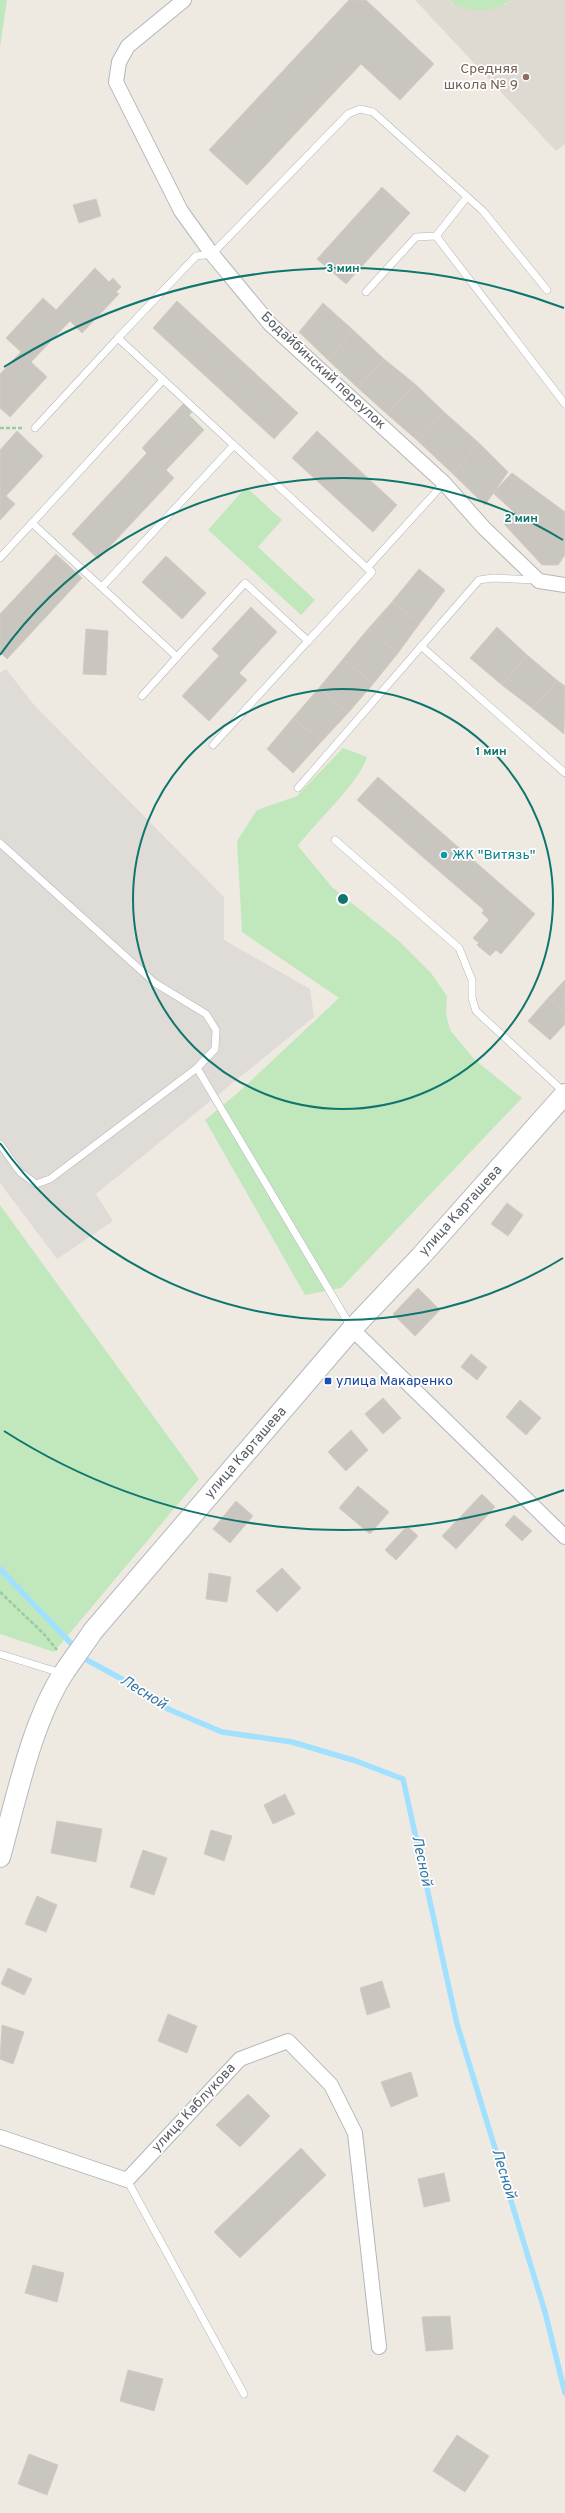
<svg xmlns="http://www.w3.org/2000/svg" width="565" height="2513" viewBox="0 0 565 2513" font-family="Overpass,sans-serif">
	<rect width="100%" height="100%" fill="#eeeae2"/>
	<polygon fill="#dfdcd7" points="6,669 34,705 224,897 224,940 310,989 314,1017 96,1194 113,1221 57,1259 0,1183 0,673"/>
	<polygon fill="#ded9d1" points="415,0 449,0 453,4 506,5 510,0 565,0 565,144 556,151"/>
	<g fill="#c1e8bc">
		<polygon points="0,0 7,0 0,47"/>
		<path d="M 449,0 L 510,0 C 497,14 463,14 449,0 Z"/>
		<polygon points="246,487 282,520 258,547 315,600 301,615 208,530"/>
		<path d="M 343,748 L 367,757 C 359,783 317,820 298,846 L 332,887 L 399,941 L 431,973 L 447,996 L 446,1013 L 450,1030 L 475,1060 L 522,1098 L 341,1288 L 305,1295 L 205,1120 L 241,1090 L 339,998 L 242,932 L 237,841 L 257,810 L 297,796 Z"/>
		<polygon points="0,1205 199,1479 54,1652 0,1634"/>
	</g>
	<g fill="none" stroke-linecap="round" stroke-linejoin="round">
		<polyline stroke="#a1e1ff" stroke-width="5.5" points="0,1569 87,1660 142,1690 168,1709 222,1732 292,1742 356,1761 403,1779 457,2024 545,2312 565,2393"/>
	</g>
	<g fill="#c9c5bf" stroke="#d4cbc0">
		<polygon points="349,0 366,0 434,64 400,100 361,64 247,185 209,150"/>
		<polygon points="382,187 410,213 346,284 317,259"/>
		<polygon points="96,199 101,216 79,223 73,205"/>
		<polygon points="95,268 109,282 113,278 121,287 116,292 119,294 82,333 70,321 31,362 47,377 10,417 0,408 0,374 21,352 6,338 43,298 56,310"/>
		<polygon points="177,301 298,413 274,439 153,328"/>
		<polygon points="323,303 353,330 328,360 299,332"/>
		<polygon points="353,330 384,359 358,388 328,360"/>
		<polygon points="384,359 415,384 387,414 358,388"/>
		<polygon points="415,384 444,412 418,441 387,414"/>
		<polygon points="184,403 192,412 189,415 204,430 166,470 174,478 98,559 72,534 147,453 142,448"/>
		<polygon points="444,412 479,443 453,474 418,441"/>
		<polygon points="17,431 43,456 6,496 15,504 0,520 0,450"/>
		<polygon points="317,431 397,505 373,532 292,458"/>
		<polygon points="479,443 508,472 485,505 453,474"/>
		<polygon points="512,473 565,512 565,555 558,565 542,565 504,524 515,513 493,493"/>
		<polygon points="56,554 82,578 7,659 0,652 0,614"/>
		<polygon points="166,556 206,593 182,619 142,582"/>
		<polygon points="419,569 445,590 420,623 392,602"/>
		<polygon points="392,602 420,623 398,653 368,629"/>
		<polygon points="251,607 277,632 239,673 247,680 209,721 182,696 219,656 212,649"/>
		<polygon points="497,627 527,655 502,685 470,658"/>
		<polygon points="86,629 108,631 106,675 83,674"/>
		<polygon points="368,629 398,653 373,684 343,659"/>
		<polygon points="527,655 558,681 532,708 502,685"/>
		<polygon points="343,659 373,684 348,713 319,688"/>
		<polygon points="558,681 565,686 564,734 532,708"/>
		<polygon points="319,688 348,713 322,741 293,718"/>
		<polygon points="293,718 322,741 293,773 267,749"/>
		<polygon points="378,777 535,914 501,954 496,950 490,956 477,945 479,943 473,938 489,920 482,913 484,910 357,800"/>
		<polygon points="565,980 565,1013 548,998"/>
		<polygon points="548,998 565,1013 565,1024 550,1040 528,1021"/>
		<polygon points="507,1203 523,1215 508,1236 491,1224"/>
		<polygon points="418,1288 440,1310 415,1336 393,1314"/>
		<polygon points="471,1354 487,1367 477,1380 461,1367"/>
		<polygon points="383,1398 401,1418 383,1434 365,1414"/>
		<polygon points="520,1400 541,1418 526,1435 506,1417"/>
		<polygon points="351,1430 368,1450 346,1471 328,1452"/>
		<polygon points="358,1486 389,1512 370,1534 339,1508"/>
		<polygon points="482,1494 495,1507 456,1549 442,1536"/>
		<polygon points="236,1501 253,1516 230,1543 213,1529"/>
		<polygon points="514,1515 532,1531 522,1541 505,1525"/>
		<polygon points="407,1526 418,1536 396,1560 385,1550"/>
		<polygon points="282,1568 301,1588 277,1612 256,1591"/>
		<polygon points="209,1573 231,1577 227,1602 206,1599"/>
		<polygon points="285,1794 295,1814 273,1824 264,1805"/>
		<polygon points="57,1821 102,1829 96,1862 51,1853"/>
		<polygon points="211,1830 232,1836 224,1861 204,1854"/>
		<polygon points="143,1850 167,1858 154,1895 130,1887"/>
		<polygon points="37,1896 57,1905 46,1932 25,1924"/>
		<polygon points="8,1968 32,1979 24,1995 1,1984"/>
		<polygon points="382,1981 390,2007 367,2015 360,1988"/>
		<polygon points="168,2014 197,2026 187,2053 158,2041"/>
		<polygon points="2,2025 24,2032 13,2064 0,2059"/>
		<polygon points="411,2072 418,2096 391,2107 381,2082"/>
		<polygon points="248,2094 270,2116 240,2147 216,2125"/>
		<polygon points="301,2148 326,2175 240,2258 214,2232"/>
		<polygon points="444,2173 450,2201 424,2207 418,2179"/>
		<polygon points="33,2265 64,2273 57,2302 25,2293"/>
		<polygon points="450,2316 453,2349 426,2351 422,2317"/>
		<polygon points="128,2370 163,2379 154,2411 120,2401"/>
		<polygon points="457,2435 489,2456 465,2492 433,2471"/>
		<polygon points="29,2454 58,2465 47,2495 18,2484"/>
	</g>
	<g fill="none" stroke-linecap="round" stroke-linejoin="round">
		<defs>
			<g id="lane">
				<polyline points="436,236 565,404"/>
				<polyline points="366,292 416,237 436,236 467,197"/>
				<polyline points="35,428 118,338"/>
				<polyline points="444,483 367,568 118,338 196,256 212,254 348,114 360,109 373,112 483,211 547,290"/>
				<polyline points="32,523 177,657 245,583 308,641 372,572 367,568"/>
				<polyline points="0,558 163,380"/>
				<polyline points="102,587 234,445"/>
				<polyline points="421,646 565,773"/>
				<polyline points="142,696 177,657"/>
				<polyline points="213,745 308,641"/>
				<polyline points="298,788 479,580 493,578 537,580"/>
				<polyline points="335,840 459,948 472,980 472,998 476,1011 565,1093"/>
				<polyline points="0,843 155,983 206,1014 216,1030 215,1049 197,1068 50,1179 36,1184 20,1172 0,1144"/>
				<polyline points="197,1068 351,1327"/>
				<polyline points="0,1654 61,1673"/>
				<polyline points="127,2180 244,2394"/>
			</g>
			<g id="street">
				<polyline points="184,0 128,46 119,62 116,82 181,211 212,254 270,324 444,483 484,528 539,581 565,585"/>
				<polyline points="352,1329 565,1537"/>
				<polyline points="0,2137 127,2180 240,2059 288,2041 331,2085 355,2133 379,2347"/>
			</g>
			<path id="secondary" d="M 0,1857 C 16,1800 31,1724 63,1674 C 73,1659 83,1646 93,1631 L 352,1329 L 421,1256 L 565,1094"/>
		</defs>
		<use href="#lane" stroke="#b3b6ba" stroke-width="8"/>
		<use href="#street" stroke="#b3b6ba" stroke-width="16"/>
		<use href="#secondary" stroke="#b4b9be" stroke-width="22"/>
		<g stroke="#96cc9f" stroke-width="2.5" stroke-dasharray="4 2" stroke-linecap="butt">
			<polyline points="0,428 23,428"/>
			<polyline points="0,1592 44,1634 57,1650"/>
		</g>
		<use href="#lane" stroke="#fff" stroke-width="7"/>
		<use href="#street" stroke="#fff" stroke-width="14"/>
		<use href="#secondary" stroke="#fff" stroke-width="20"/>
	</g>
	<g fill="none" stroke="#0f766e" stroke-width="2">
		<circle cx="343" cy="899" r="210"/>
		<path d="M563 1258A421 421 0 0 1 0 1143M0 655A421 421 0 0 1 563 540"/>
		<path d="M564 1490A631 631 0 0 1 4 1431M4 367A631 631 0 0 1 564 308"/>
	</g>
	<circle fill="#8d6e63" stroke="#fff" stroke-width="1.5" cx="526" cy="77" r="4"/>
	<circle fill="#0f9aa8" stroke="#fff" stroke-width="1.5" cx="444" cy="855" r="4"/>
	<rect fill="#1a4fb4" stroke="#fff" stroke-width="1.5" x="324" y="1377" width="8" height="8" rx="2"/>
	<g text-anchor="middle" dominant-baseline="central" stroke-width="3.5" stroke-linejoin="round" paint-order="stroke">
		<g font-size="14" fill="#785e54" stroke="#fff" text-anchor="end">
			<text x="518" y="69">Средняя<tspan x="518" dy="16">школа № 9</tspan></text>
		</g>
		<g font-size="14" fill="#5a6064" stroke="#fff">
			<text transform="translate(323 371) rotate(43)">Бодайбинский переулок</text>
			<text transform="translate(461 1211) rotate(-48)">улица Карташева</text>
			<text transform="translate(246 1453) rotate(-49)">улица Карташева</text>
			<text transform="translate(194 2108) rotate(-47)">улица Каблукова</text>
		</g>
		<g font-size="14" fill="#0d838f" stroke="#fff" text-anchor="start">
			<text x="452" y="855">ЖК "Витязь"</text>
		</g>
		<g font-size="14" fill="#164399" stroke="#fff" text-anchor="start">
			<text x="336" y="1381">улица Макаренко</text>
		</g>
		<g font-size="15" font-style="italic" fill="#3377a6" stroke="#fff">
			<text transform="translate(143 1693) rotate(32)">Лесной</text>
			<text transform="translate(421 1861) rotate(78)">Лесной</text>
			<text transform="translate(503 2174) rotate(73)">Лесной</text>
		</g>
	</g>
	<circle cx="343" cy="899" r="6" fill="#0f766e" stroke="#fff" stroke-width="2"/>
	<g font-size="12" text-anchor="middle" font-weight="bold" fill="#0f766e" stroke="#fff" stroke-width="3.5" stroke-linejoin="round" paint-order="stroke">
		<text x="343" y="272">3 мин</text>
		<text x="521" y="522">2 мин</text>
		<text x="491" y="755">1 мин</text>
	</g>
</svg>
